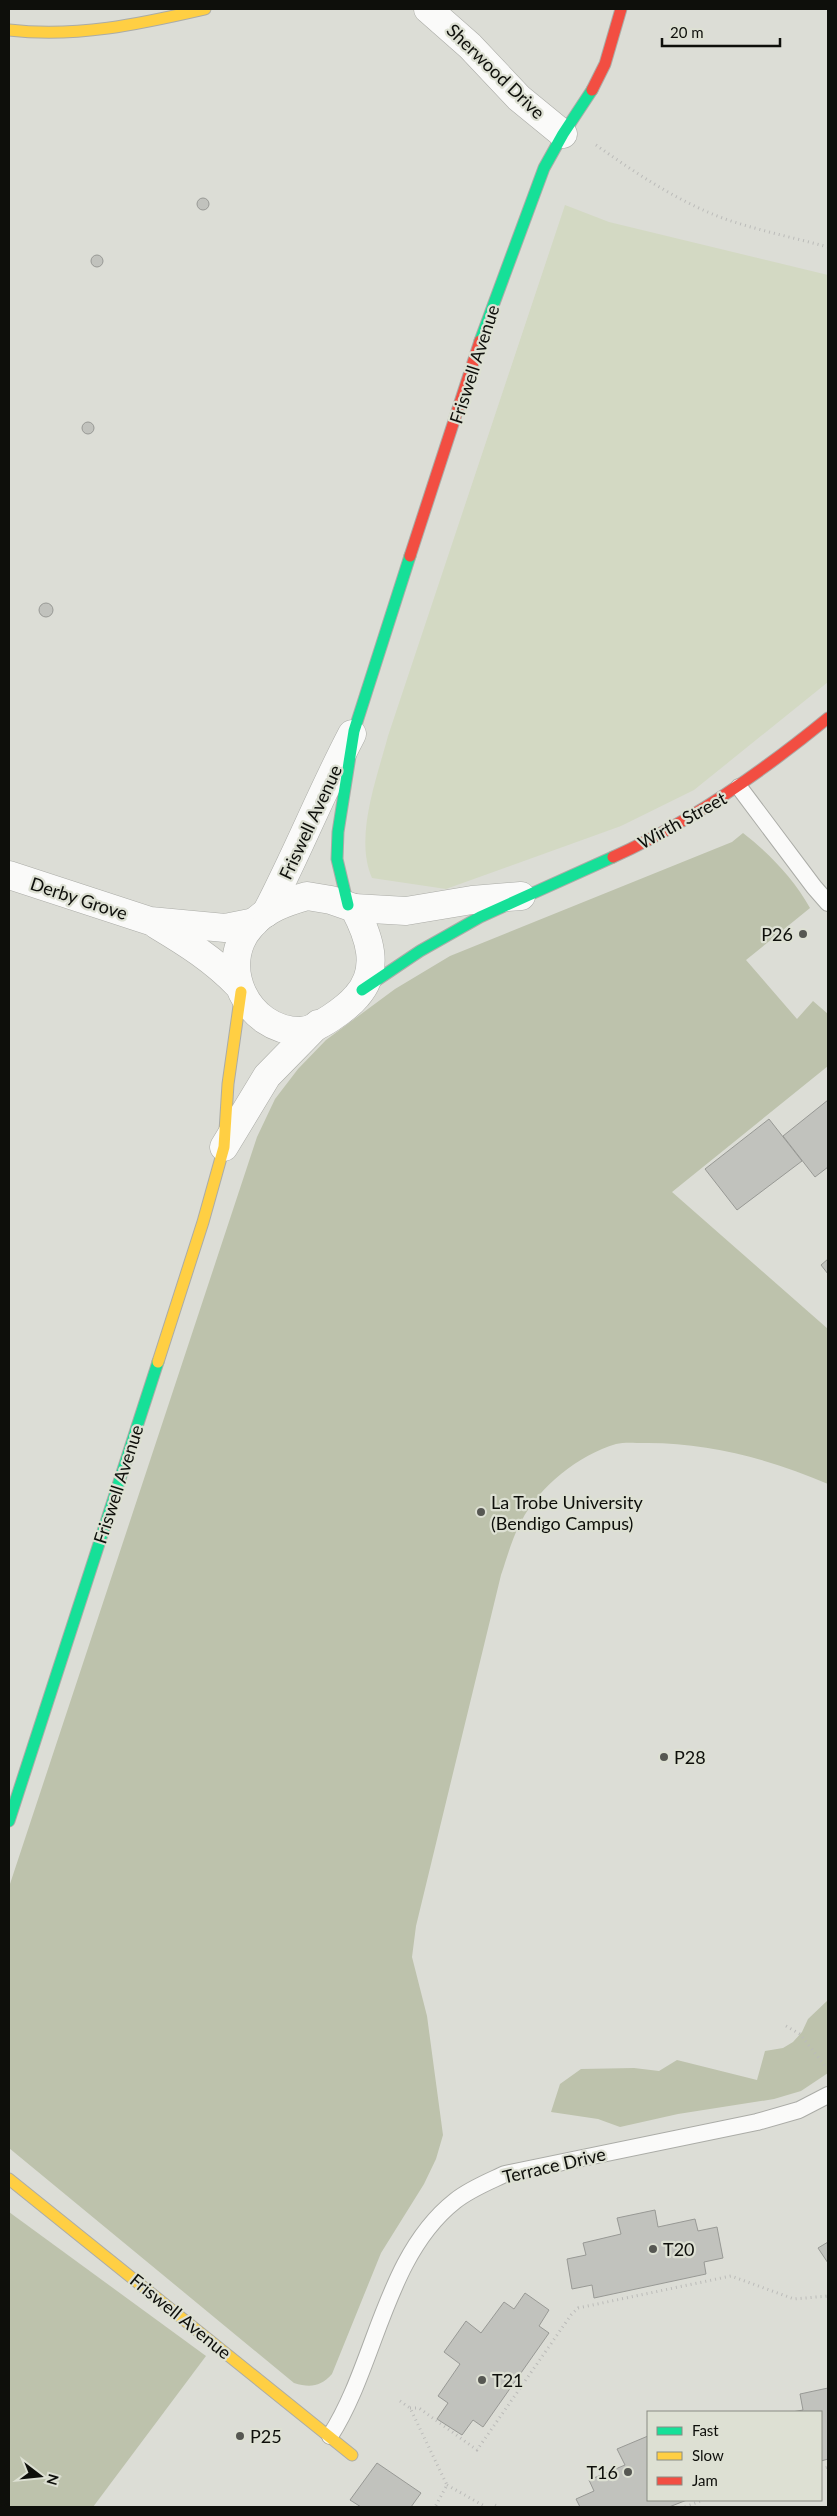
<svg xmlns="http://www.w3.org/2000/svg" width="837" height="2516" viewBox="0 0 837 2516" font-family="Lato,sans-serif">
	<rect width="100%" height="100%" fill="#dcddd6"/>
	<path fill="#d3d9c3" d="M 565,205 L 609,222 L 828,275 L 828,682 L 694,790 L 621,826 L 446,889 L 372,878 C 354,837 377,778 388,736 Z"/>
	<g fill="#bdc2ac">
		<path d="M 743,833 C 769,853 794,879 810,908 L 746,960 L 797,1019 L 813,1001 L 828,1014 L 828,1066 L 672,1192 L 828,1329 L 828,1484 C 771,1459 705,1442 643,1443 C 635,1443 624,1442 616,1444 C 579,1455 539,1486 521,1522 C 512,1538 507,1558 501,1575 L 416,1926 L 412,1957 L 427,2016 L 443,2135 L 436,2159 L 424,2184 L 381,2253 L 332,2374 C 320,2387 310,2388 294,2383 L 9,2148 L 9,1887 L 257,1137 L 275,1099 L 298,1069 L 326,1040 L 395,989 L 450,956 L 732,842 Z"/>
		<polygon points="828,2000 828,2073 801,2091 774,2099 678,2114 620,2127 598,2119 551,2112 560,2084 581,2069 634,2068 659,2071 677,2060 757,2080 765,2051 783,2048 793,2042 802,2032 808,2019"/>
		<polygon points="9,2212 206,2356 93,2507 9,2507"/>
	</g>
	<g fill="#c1c2bd" stroke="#989995">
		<circle cx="203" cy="204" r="6"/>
		<circle cx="97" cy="261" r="6"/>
		<circle cx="88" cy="428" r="6"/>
		<circle cx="46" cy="610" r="7"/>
		<polygon points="828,1100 828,1167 815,1177 783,1136"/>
		<polygon points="769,1119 802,1161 737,1210 705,1169"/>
		<polygon points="828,1259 828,1274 821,1265"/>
		<polygon points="655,2210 658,2227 695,2219 698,2231 717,2227 723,2258 704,2262 706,2274 594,2298 592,2285 572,2289 567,2259 586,2255 583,2243 621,2234 617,2218"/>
		<polygon points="828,2242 828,2263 818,2248"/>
		<polygon points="525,2293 549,2310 539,2326 549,2333 483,2427 473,2420 462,2435 437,2419 448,2403 438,2396 460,2364 444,2352 466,2321 481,2333 504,2302 514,2309"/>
		<polygon points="828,2388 828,2459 821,2461 821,2412 792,2412 803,2410 800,2394"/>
		<polygon points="648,2436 648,2500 687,2500 669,2507 580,2507 576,2499 594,2491 589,2480 625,2465 617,2449"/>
		<polygon points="377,2463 421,2493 411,2507 361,2507 350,2500"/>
	</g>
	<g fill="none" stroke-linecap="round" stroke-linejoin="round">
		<defs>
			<g id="lane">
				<polyline points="739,787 814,887 828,903"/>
				<path d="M 330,2436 C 376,2365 385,2256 455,2201 C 470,2189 488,2182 505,2174 L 757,2122 L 799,2110 L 828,2095"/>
			</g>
			<g id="street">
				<polyline points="428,9 470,46 519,98 563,134"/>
				<polyline points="9,875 150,921 225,928 255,922"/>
				<path d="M 307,896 L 331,900 L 354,908 C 369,936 381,969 357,996 C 347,1008 316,1031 300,1031 C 247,1031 216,965 251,926 C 265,909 286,902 307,896 Z"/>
				<polyline points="354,908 406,911 472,900 521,896"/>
				<path d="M 266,913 C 297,854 321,793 352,734"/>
				<path d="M 157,925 C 187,943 214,960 238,985"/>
				<polyline points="224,1147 267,1076 318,1024"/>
			</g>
			<g id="fast">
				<polyline points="480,341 544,168 563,134 592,90"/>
				<polyline points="348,905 337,859 338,832 354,731 410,556"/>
				<polyline points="362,990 420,951 480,917 613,857"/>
				<polyline points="9,1821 158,1362"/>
			</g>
			<g id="slow">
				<path d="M 9,30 C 76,38 140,24 205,9"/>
				<polyline points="158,1362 203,1222 224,1147 228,1084 241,992"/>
				<polyline points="9,2179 352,2455"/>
			</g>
			<g id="jam">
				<polyline points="592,90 605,64 621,9"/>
				<polyline points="410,556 480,341"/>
				<path d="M 613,857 C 691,822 762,772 828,718"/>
			</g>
		</defs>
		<use href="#lane" stroke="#abaca7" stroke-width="18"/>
		<use href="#street" stroke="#abaca7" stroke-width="29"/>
		<use href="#fast" stroke="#abaca7" stroke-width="13"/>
		<use href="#slow" stroke="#abaca7" stroke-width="13"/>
		<use href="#jam" stroke="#abaca7" stroke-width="13"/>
		<g stroke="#bbbbb9" stroke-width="3" stroke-dasharray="1 4" stroke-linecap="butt">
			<path d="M 596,145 C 637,174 680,203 728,220 C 761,231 795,238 828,247"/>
			<polyline points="786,2026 800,2034 825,2066"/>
			<polyline points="400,2401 410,2408 447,2485 435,2507"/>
			<polyline points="410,2408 419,2408 477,2450 571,2315 578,2308 731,2276 794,2299 828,2296"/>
			<polyline points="821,2469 828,2467"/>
			<polyline points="447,2485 486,2507"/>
			<polyline points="495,2505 499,2507"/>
			<polyline points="685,2507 703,2500"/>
		</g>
		<use href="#lane" stroke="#fafaf9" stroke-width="16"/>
		<use href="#street" stroke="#fafaf9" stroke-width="28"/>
		<use href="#fast" stroke="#16e098" stroke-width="11"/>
		<use href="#slow" stroke="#ffcf43" stroke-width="11"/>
		<use href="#jam" stroke="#f24e42" stroke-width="11"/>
	</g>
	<g fill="#565752" stroke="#dde0d3" stroke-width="2">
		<circle cx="803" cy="934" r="5"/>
		<circle cx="481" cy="1512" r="5"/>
		<circle cx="664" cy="1757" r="5"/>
		<circle cx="653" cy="2249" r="5"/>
		<circle cx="482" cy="2380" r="5"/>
		<circle cx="240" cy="2436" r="5"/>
		<circle cx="628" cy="2472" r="5"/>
	</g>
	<g text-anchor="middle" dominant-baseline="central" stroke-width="4.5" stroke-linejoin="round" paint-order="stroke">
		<g font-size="18" fill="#0e0f0b" stroke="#dde0d3">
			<text transform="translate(496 71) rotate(44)">Sherwood Drive</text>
			<text transform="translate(474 364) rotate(-72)">Friswell Avenue</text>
			<text transform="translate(682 820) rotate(-29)">Wirth Street</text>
			<text transform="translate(310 822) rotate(-65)">Friswell Avenue</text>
			<text transform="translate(79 898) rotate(18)">Derby Grove</text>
			<text transform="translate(118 1484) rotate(-72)">Friswell Avenue</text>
			<text transform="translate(554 2165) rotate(-13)">Terrace Drive</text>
			<text transform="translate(181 2316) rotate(39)">Friswell Avenue</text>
		</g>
		<g font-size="18" fill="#0e0f0b" stroke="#dde0d3" text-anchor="start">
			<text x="793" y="934" text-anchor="end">P26</text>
			<text x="491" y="1502">La Trobe University<tspan x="491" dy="21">(Bendigo Campus)</tspan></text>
			<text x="674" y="1757">P28</text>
			<text x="663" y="2249">T20</text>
			<text x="492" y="2380">T21</text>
			<text x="250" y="2436">P25</text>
			<text x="618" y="2472" text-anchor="end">T16</text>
		</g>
	</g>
	<rect width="837" height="2516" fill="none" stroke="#0e0f0b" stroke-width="20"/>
	<rect x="647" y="2411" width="175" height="90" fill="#dde0d3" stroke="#8a8c83"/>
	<rect x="657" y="2427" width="25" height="8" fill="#16e098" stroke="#8a8c83"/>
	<text x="692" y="2436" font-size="15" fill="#0e0f0b">Fast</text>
	<rect x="657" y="2452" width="25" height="8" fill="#ffcf43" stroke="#8a8c83"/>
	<text x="692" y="2461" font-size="15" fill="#0e0f0b">Slow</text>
	<rect x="657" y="2477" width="25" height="8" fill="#f24e42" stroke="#8a8c83"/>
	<text x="692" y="2486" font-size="15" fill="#0e0f0b">Jam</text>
	<g transform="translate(40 2476) rotate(106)" stroke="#dde0d3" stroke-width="4" paint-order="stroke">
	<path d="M0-4L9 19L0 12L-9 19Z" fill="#0e0f0b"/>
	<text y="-8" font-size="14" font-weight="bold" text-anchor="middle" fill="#0e0f0b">N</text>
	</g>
	<path d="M662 38v8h118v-8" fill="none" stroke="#0e0f0b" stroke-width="2.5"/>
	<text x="670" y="38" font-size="15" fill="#0e0f0b" stroke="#dde0d3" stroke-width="4" paint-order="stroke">20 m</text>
</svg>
